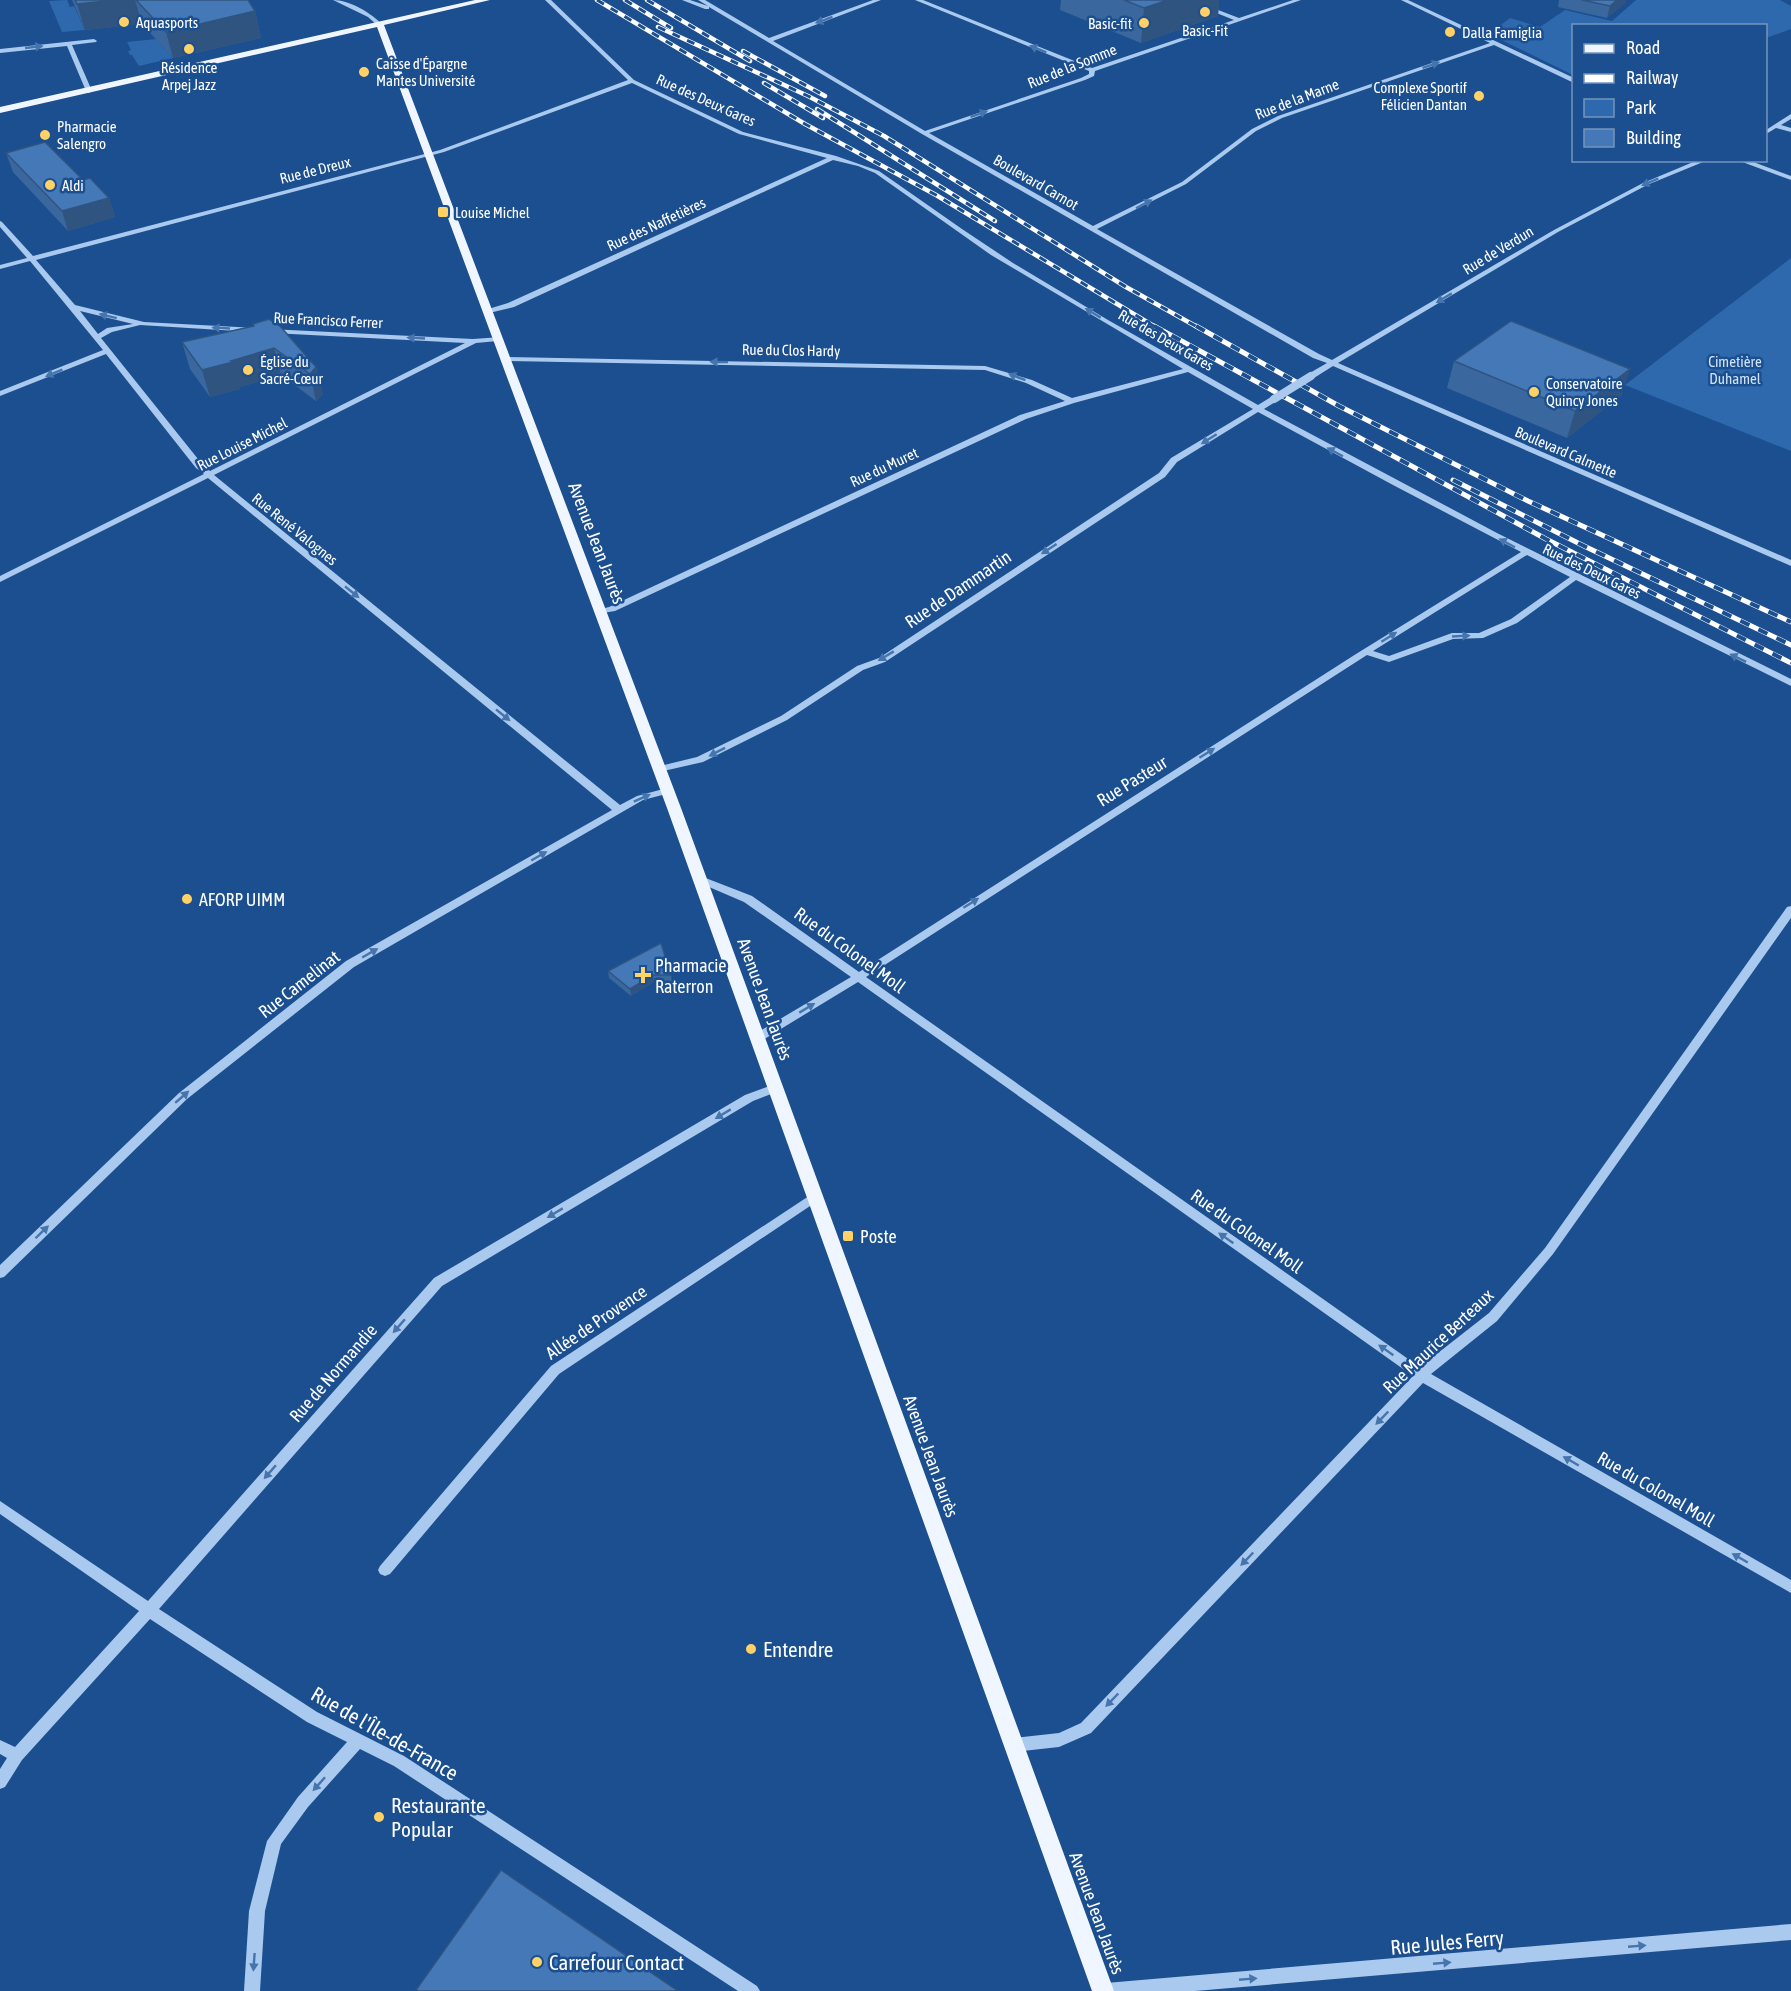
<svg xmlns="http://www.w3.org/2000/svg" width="1791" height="1991" viewBox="0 0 1791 1991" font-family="'Asap Condensed',sans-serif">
	<rect width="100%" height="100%" fill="#1b4f8f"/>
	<g fill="#2e69ad">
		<polygon points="67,0 70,7 74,6 85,30 62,32 49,1"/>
		<polygon points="1636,0 1780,0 1791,6 1791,29 1766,38 1766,26 1574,26 1573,75 1489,34 1510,18 1540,27 1565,10 1612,21"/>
		<polygon points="156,39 173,58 139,66 132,55 130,55 128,51 131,50 127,42"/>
		<polygon points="1791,258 1791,451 1625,385"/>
	</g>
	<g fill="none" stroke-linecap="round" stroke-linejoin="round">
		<g fill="#a9c9ee" fill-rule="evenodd">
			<path d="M 333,0 C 350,0 371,13 383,25 L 378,26 L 368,17 Z"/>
			<path d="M 545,0 L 551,0 L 634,80 L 743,132 L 836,156 L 879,171 L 962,229 L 1013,263 L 1108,320 L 1258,405 L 1271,397 L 1277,397 L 1277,401 L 1264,409 L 1497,533 L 1791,679 L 1791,686 L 1576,580 L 1517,623 L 1483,638 L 1453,639 L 1389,662 L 1367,655 L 866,977 L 1421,1368 L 1429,1360 L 1489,1313 L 1545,1248 L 1787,907 L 1791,906 L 1791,918 L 1553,1254 L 1497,1321 L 1431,1374 L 1791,1580 L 1791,1593 L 1423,1383 L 1091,1733 L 1059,1747 L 1014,1752 L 1009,1750 L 1007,1745 L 1009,1740 L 1014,1738 L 1059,1733 L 1081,1723 L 1413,1376 L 858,982 L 761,1041 L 753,1041 L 752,1038 L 753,1035 L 851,977 L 744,902 L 695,881 L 694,879 L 695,877 L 703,877 L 752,896 L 859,972 L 1356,654 L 1521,552 L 1393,485 L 1258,412 L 1177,462 L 1165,477 L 885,662 L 863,670 L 787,720 L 703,762 L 659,772 L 656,771 L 654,769 L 656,767 L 697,757 L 781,716 L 857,666 L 879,658 L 1159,473 L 1171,458 L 1253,409 L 1188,372 L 1074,403 L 1026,419 L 615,611 L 597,614 L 597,610 L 609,607 L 1020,415 L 1065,401 L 1026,383 L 985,370 L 505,361 L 502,361 L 502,357 L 985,366 L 1032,380 L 1072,398 L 1183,369 L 991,255 L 875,173 L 858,166 L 833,160 L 514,307 L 485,314 L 485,310 L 508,303 L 827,158 L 739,134 L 632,83 L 444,152 L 36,260 L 75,305 L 144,322 L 256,328 L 256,332 L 253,332 L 140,325 L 112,332 L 101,338 L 202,464 L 210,471 L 465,343 L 272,333 L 268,331 L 269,329 L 473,339 L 501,337 L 501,341 L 498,341 L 476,343 L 214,475 L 620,805 L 637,796 L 667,788 L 672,791 L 670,793 L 643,800 L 354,967 L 187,1099 L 4,1277 L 0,1278 L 0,1265 L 179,1093 L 346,961 L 612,810 L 208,478 L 0,582 L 0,576 L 204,474 L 196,468 L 106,354 L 0,396 L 0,391 L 103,350 L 30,261 L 0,269 L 0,265 L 27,258 L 0,227 L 0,221 L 2,222 L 33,256 L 440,150 L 628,80 ZM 80,311 L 133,324 L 107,328 L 98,334 ZM 1527,555 L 1570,577 L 1511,619 L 1479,633 L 1452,633 L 1389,656 L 1373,651 Z"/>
			<polygon points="682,0 690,0 708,6 698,0 705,0 769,38 873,0 881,0 773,41 925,131 1081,78 1089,74 1089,71 915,0 923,0 1092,68 1234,20 1184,0 1192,0 1239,18 1293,0 1301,0 1095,71 1094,76 1085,80 929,133 1093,226 1182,182 1252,129 1278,116 1490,43 1401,0 1408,0 1574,78 1574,83 1494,45 1282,118 1256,131 1186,184 1097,229 1319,354 1332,360 1554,230 1643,183 1698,160 1708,160 1647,185 1558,232 1338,363 1791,560 1791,566 1333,366 1314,378 1308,378 1308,374 1327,363 1313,358 922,134 709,7 709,9 705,9"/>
			<polygon points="94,39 97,41 96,42 72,45 92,91 89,93 86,91 67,46 0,53 0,49"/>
			<polygon points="1791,114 1791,119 1781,125 1791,128 1791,132 1776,128 1766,134 1766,130"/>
			<polygon points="1737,160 1748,160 1791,176 1791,180"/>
			<polygon points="775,1084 779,1085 780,1088 779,1091 753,1101 442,1286 159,1609 317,1712 404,1756 757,1986 760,1991 738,1991 394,1766 360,1749 308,1807 281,1844 265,1911 260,1991 244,1991 249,1911 267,1841 298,1797 347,1742 307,1722 150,1619 22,1760 5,1787 0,1789 0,1769 7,1758 0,1754 0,1740 15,1747 139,1611 0,1514 0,1501 148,1601 434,1278 745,1095"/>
			<polygon points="815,1192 819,1194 821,1197 819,1200 559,1374 390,1574 385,1576 380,1574 378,1570 380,1566 551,1366"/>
			<polygon points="1791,1924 1791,1940 1195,1991 1098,1991 1101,1986 1106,1983"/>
		</g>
		<polygon fill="#f0f6ff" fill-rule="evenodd" points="475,0 490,0 384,25 681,808 1114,1991 1092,1991 667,808 377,27 0,113 0,107"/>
		<defs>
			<g id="rail-far1">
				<polyline points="597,0 805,124 936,195 1157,328"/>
				<polyline points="625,0 671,28"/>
				<polyline points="647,0 750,61"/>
				<polyline points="658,27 808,96 884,136 1126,287 1199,328"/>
				<polyline points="743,51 825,96"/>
				<polyline points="764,83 823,118"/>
				<polyline points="817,109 995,221"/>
			</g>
			<g id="rail">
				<polyline points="1154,326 1546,539 1791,663"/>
				<polyline points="1196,326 1339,406 1528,501 1791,622"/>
				<polyline points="1453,480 1584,546 1791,645"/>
			</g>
		</defs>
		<use href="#rail-far1" stroke="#fff" stroke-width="4.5"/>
		<use href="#rail" stroke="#fff" stroke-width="5"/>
		<use href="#rail-far1" stroke="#1b4f8f" stroke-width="3" stroke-dasharray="8" stroke-linecap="butt"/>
		<use href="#rail" stroke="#1b4f8f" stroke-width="4" stroke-dasharray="10" stroke-linecap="butt"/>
		<polyline stroke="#a9c9ee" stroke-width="8" points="1274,399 1311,376"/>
	</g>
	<g fill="#3a679d">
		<polygon points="72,0 248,0 255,11 261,38 173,58 142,24 85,30"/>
		<polygon points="1061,0 1219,0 1218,16 1141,43 1060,10"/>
		<polygon points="1559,0 1626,0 1626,2 1607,18 1558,7"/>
		<polygon points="6,153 83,180 109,198 115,217 68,231 13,172"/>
		<polygon points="253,326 316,367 323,394 316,401 281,375 240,387 240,389 210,397 190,369 182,342"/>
		<polygon points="1454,361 1622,395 1567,438 1447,388"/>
		<polygon points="608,971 671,975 672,982 654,982 631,996 609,978"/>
	</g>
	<g fill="#305480">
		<polygon points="116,0 135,0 142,24 85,30 77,4"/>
		<polygon points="1168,0 1219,0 1218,16 1141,43 1144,8"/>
		<polygon points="1617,0 1626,0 1626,2 1607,18 1610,6"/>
		<polygon points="255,11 261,38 173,58 166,32"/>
		<polygon points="109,198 115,217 68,231 62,211"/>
		<polygon points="274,348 281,375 240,387 240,389 210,397 202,370"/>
		<polygon points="316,367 323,394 316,401 310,374"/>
		<polygon points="1630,369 1622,395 1567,438 1575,411"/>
		<polygon points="653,975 654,982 631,996 630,989"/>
	</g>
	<g fill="#4478b7" stroke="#305480" stroke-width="1.5">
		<polygon points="75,0 116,0 77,4"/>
		<polygon points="136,0 248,0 255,11 166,32"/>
		<polygon points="1124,0 1168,0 1144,8"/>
		<polygon points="1582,0 1617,0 1610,6"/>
		<polygon points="45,142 83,180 90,178 109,198 62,211 6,153"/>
		<polygon points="269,319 280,326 316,367 310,374 274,348 231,361 233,362 202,370 182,342 254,326 253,324"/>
		<polygon points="1511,321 1630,369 1575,411 1454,361"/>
		<polygon points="661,943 671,975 653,975 630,989 608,971"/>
		<polygon points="501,1870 678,1991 418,1991 416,1990"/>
	</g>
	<defs><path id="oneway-solid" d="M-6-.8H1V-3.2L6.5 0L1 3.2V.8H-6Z" transform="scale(1.5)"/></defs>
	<g fill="#4674ac">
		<use href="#oneway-solid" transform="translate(824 20) rotate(160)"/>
		<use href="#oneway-solid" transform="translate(34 47) rotate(-6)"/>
		<use href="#oneway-solid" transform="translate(1038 49) rotate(-158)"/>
		<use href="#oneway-solid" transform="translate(1431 65) rotate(-19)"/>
		<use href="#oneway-solid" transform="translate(979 114) rotate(-19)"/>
		<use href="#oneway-solid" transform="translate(1650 182) rotate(157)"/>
		<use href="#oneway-solid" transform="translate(1144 204) rotate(-28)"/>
		<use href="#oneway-solid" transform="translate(1444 298) rotate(149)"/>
		<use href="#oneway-solid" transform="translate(1093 313) rotate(-149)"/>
		<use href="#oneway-solid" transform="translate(108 316) rotate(-166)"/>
		<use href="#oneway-solid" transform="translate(221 328) rotate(-177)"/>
		<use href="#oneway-solid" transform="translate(416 338) rotate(-177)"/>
		<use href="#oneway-solid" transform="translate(719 362) rotate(-179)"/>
		<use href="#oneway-solid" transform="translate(54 373) rotate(158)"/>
		<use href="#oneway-solid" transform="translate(1017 377) rotate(-159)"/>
		<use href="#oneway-solid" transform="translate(1209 439) rotate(148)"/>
		<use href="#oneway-solid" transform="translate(1335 452) rotate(-152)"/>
		<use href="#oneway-solid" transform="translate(1507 543) rotate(-152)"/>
		<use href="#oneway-solid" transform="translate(1049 549) rotate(147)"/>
		<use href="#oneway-solid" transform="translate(352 592) rotate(39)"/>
		<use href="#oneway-solid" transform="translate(1461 636) rotate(-3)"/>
		<use href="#oneway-solid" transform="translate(1389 637) rotate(-32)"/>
		<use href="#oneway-solid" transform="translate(886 656) rotate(149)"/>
		<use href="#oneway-solid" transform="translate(1738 658) rotate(-154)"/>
		<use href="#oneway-solid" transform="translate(503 715) rotate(39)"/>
		<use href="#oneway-solid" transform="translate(717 752) rotate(153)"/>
		<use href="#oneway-solid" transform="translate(1207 753) rotate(-32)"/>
		<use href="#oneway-solid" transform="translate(642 798) rotate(-24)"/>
		<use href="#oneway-solid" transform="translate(539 856) rotate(-30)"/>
		<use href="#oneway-solid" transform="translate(971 903) rotate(-32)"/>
		<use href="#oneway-solid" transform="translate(370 953) rotate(-30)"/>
		<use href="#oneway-solid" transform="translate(807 1008) rotate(-31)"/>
		<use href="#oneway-solid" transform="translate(182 1097) rotate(-41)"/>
		<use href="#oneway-solid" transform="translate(723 1114) rotate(149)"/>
		<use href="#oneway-solid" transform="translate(555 1213) rotate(149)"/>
		<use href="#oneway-solid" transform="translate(42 1232) rotate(-44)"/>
		<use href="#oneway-solid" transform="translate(1226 1238) rotate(-145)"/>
		<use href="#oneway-solid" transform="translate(399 1326) rotate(131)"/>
		<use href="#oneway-solid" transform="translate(1386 1350) rotate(-145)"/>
		<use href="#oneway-solid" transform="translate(1382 1418) rotate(134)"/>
		<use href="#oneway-solid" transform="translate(1571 1461) rotate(-150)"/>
		<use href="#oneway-solid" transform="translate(270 1472) rotate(131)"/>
		<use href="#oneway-solid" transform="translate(1740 1558) rotate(-150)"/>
		<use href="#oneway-solid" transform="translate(1247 1559) rotate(134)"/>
		<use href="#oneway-solid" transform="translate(1112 1700) rotate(134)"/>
		<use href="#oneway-solid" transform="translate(319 1784) rotate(132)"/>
		<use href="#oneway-solid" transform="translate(1637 1946) rotate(-5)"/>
		<use href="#oneway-solid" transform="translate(254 1962) rotate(94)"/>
		<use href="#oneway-solid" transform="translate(1442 1963) rotate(-5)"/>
		<use href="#oneway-solid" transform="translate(1248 1979) rotate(-5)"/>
	</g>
	<g fill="#ffd166" stroke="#1b4f8f" stroke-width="2">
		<circle cx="1205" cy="12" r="6"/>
		<circle cx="124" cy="22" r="6"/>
		<circle cx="1144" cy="23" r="6"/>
		<circle cx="1450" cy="32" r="6"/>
		<circle cx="189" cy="49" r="6"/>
		<circle cx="364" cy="72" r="6"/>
		<circle cx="1479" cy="96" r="6"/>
		<circle cx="45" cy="135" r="6"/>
		<circle cx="50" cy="185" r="6"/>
		<rect x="437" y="206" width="12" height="12" rx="3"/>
		<circle cx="248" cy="370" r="6"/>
		<circle cx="1534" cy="392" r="6"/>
		<circle cx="187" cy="899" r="6"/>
		<path d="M640 966h6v6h6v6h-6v6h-6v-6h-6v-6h6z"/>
		<rect x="842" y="1230" width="12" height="12" rx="3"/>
		<circle cx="751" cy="1649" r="6"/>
		<circle cx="379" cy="1817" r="6"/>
		<circle cx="537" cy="1962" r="6"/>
	</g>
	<g text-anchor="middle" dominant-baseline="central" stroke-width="5" stroke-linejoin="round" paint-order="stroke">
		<g font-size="15" fill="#fff" stroke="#1b4f8f" text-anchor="start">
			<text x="136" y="22">Aquasports</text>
			<text x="1132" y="23" text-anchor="end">Basic-fit</text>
			<text x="1205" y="30" text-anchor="middle">Basic-Fit</text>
			<text x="1462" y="32">Dalla Famiglia</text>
			<text x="376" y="63">Caisse d'Épargne<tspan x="376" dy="17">Mantes Université</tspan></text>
			<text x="189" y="67" text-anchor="middle">Résidence<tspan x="189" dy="17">Arpej Jazz</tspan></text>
			<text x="1467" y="87" text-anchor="end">Complexe Sportif<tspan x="1467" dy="17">Félicien Dantan</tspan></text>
			<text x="57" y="126">Pharmacie<tspan x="57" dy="17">Salengro</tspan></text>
			<text x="62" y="185">Aldi</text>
			<text x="455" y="212">Louise Michel</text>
			<text x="260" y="361">Église du<tspan x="260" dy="17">Sacré-Cœur</tspan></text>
			<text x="1546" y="383">Conservatoire<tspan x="1546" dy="17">Quincy Jones</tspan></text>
		</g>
		<g font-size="15" fill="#fff" stroke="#1b4f8f">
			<text transform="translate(1072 66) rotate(-22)">Rue de la Somme</text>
			<text transform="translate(1297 99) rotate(-21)">Rue de la Marne</text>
			<text transform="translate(706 100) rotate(24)">Rue des Deux Gares</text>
			<text transform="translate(315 170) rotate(-14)">Rue de Dreux</text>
			<text transform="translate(1036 182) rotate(30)">Boulevard Carnot</text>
			<text transform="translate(656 224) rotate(-25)">Rue des Naffetières</text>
			<text transform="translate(1498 250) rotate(-31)">Rue de Verdun</text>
			<text transform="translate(328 320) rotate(3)">Rue Francisco Ferrer</text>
			<text transform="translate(1166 340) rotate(30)">Rue des Deux Gares</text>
			<text transform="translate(791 350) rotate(1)">Rue du Clos Hardy</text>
			<text transform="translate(242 444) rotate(-27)">Rue Louise Michel</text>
			<text transform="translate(1566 452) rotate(23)">Boulevard Calmette</text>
			<text transform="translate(884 467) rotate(-25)">Rue du Muret</text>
			<text transform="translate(295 529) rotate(39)">Rue René Valognes</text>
			<text transform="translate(1592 571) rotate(26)">Rue des Deux Gares</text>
		</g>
		<g font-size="15" fill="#cfe3fa" stroke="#1b4f8f">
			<text x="1735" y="361">Cimetière<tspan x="1735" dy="17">Duhamel</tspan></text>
		</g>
		<g font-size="18" fill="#fff" stroke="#1b4f8f">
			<text transform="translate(597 543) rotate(69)">Avenue Jean Jaurès</text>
			<text transform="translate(958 589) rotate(-34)">Rue de Dammartin</text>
			<text transform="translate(1132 781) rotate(-32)">Rue Pasteur</text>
			<text transform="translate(850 950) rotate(36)">Rue du Colonel Moll</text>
			<text transform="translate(299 984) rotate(-38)">Rue Camelinat</text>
			<text transform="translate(765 999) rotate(70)">Avenue Jean Jaurès</text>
			<text transform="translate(1247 1231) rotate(35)">Rue du Colonel Moll</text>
			<text transform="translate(596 1322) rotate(-34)">Allée de Provence</text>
			<text transform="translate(1438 1341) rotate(-43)">Rue Maurice Berteaux</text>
			<text transform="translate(333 1373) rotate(-49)">Rue de Normandie</text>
			<text transform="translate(931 1456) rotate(70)">Avenue Jean Jaurès</text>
			<text transform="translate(1656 1489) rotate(30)">Rue du Colonel Moll</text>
			<text transform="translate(1097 1913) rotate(70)">Avenue Jean Jaurès</text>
		</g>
		<g font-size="18" fill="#fff" stroke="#1b4f8f" text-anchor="start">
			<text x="199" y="899">AFORP UIMM</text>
			<text x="655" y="965">Pharmacie<tspan x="655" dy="21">Raterron</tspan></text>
			<text x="860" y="1236">Poste</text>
		</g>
		<g font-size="21" fill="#fff" stroke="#1b4f8f" text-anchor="start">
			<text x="763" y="1649">Entendre</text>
			<text x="391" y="1805">Restaurante<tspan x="391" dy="24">Popular</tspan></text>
			<text x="549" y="1962">Carrefour Contact</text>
		</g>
		<g font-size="21" fill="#fff" stroke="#1b4f8f">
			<text transform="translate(385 1733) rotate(30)">Rue de l'Île-de-France</text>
			<text transform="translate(1447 1942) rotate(-5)">Rue Jules Ferry</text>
		</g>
	</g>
	<rect x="1572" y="24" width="195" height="138" fill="#1b4f8f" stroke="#7695bc" stroke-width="1.5"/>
	<rect x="1584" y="44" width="30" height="9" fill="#f0f6ff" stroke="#7695bc" stroke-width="1.5"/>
	<text x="1626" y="54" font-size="18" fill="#ffffff">Road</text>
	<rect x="1584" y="74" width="30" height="9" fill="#ffffff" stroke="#7695bc" stroke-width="1.5"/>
	<text x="1626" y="84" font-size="18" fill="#ffffff">Railway</text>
	<rect x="1584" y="99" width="30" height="18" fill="#2e69ad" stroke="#7695bc" stroke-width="1.5"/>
	<text x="1626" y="114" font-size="18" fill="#ffffff">Park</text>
	<rect x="1584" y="129" width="30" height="18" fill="#4478b7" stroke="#7695bc" stroke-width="1.5"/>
	<text x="1626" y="144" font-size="18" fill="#ffffff">Building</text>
</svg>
